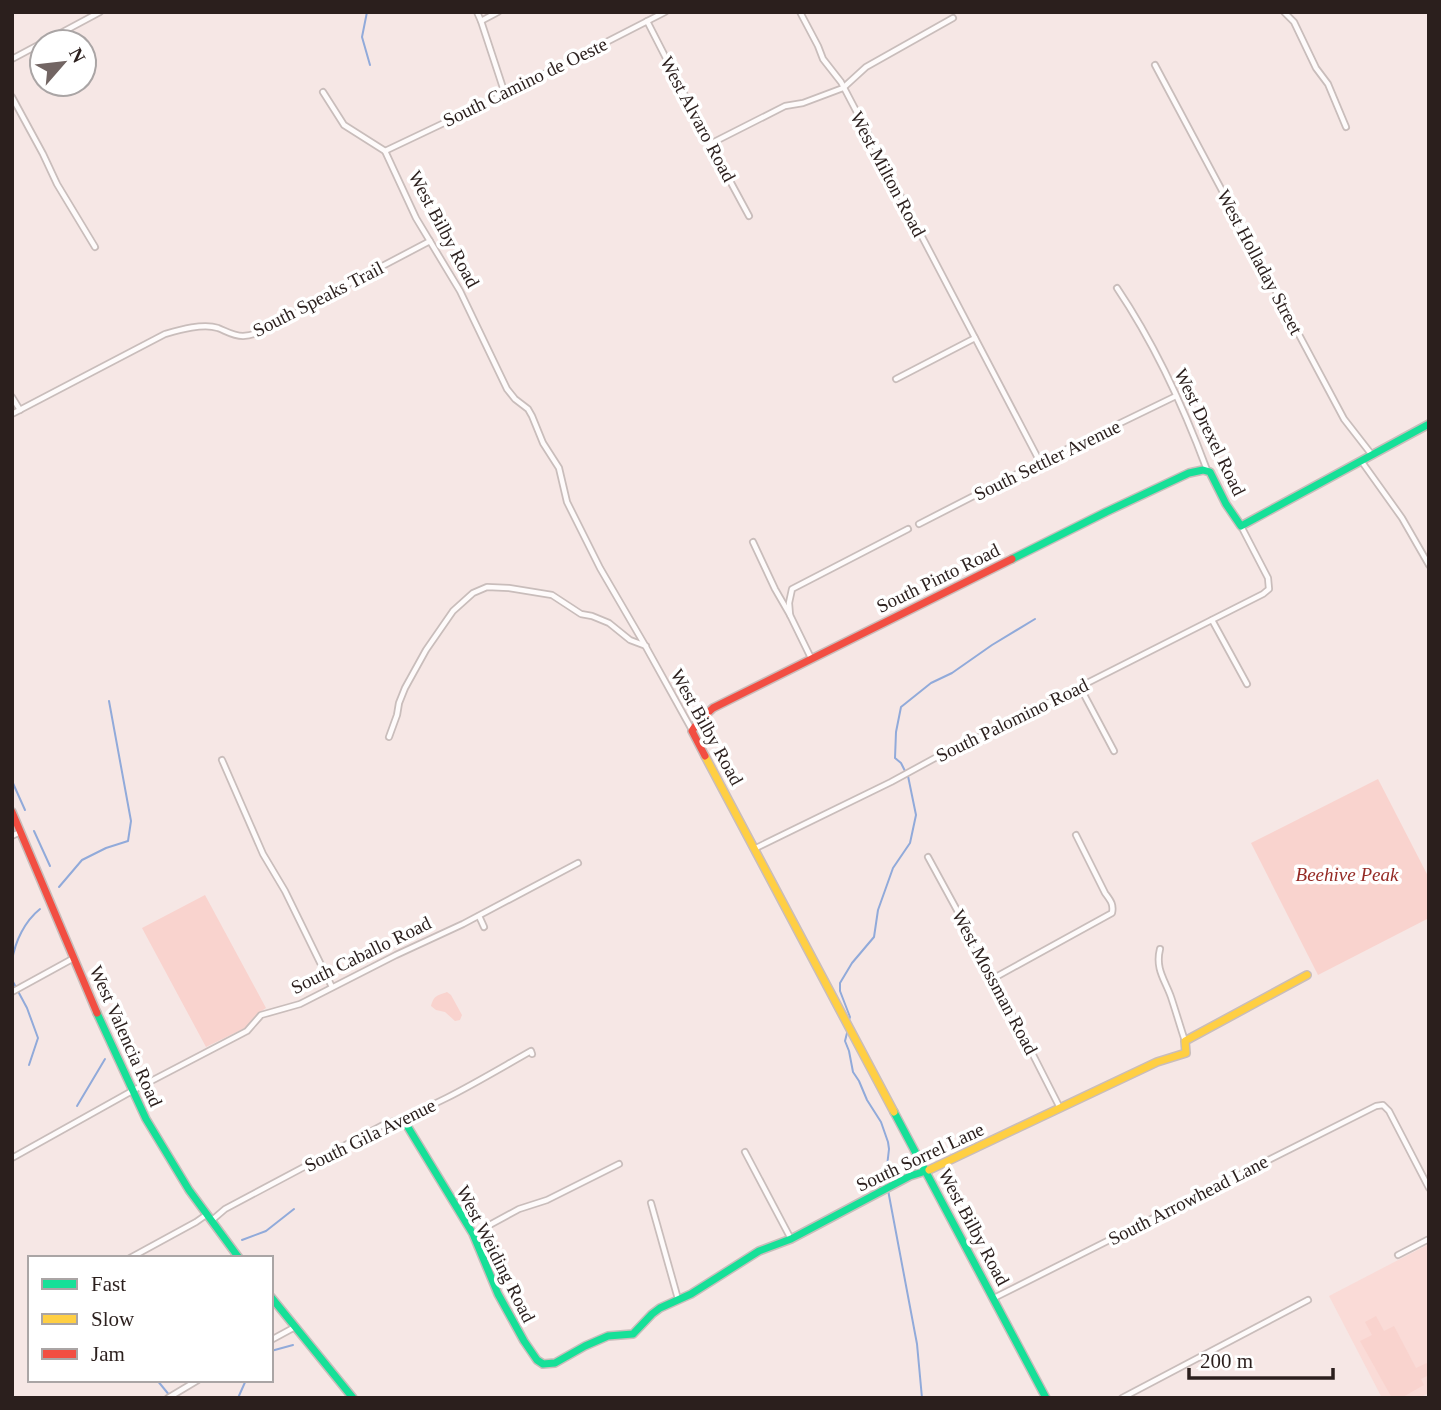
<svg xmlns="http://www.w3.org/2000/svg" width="1441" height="1410" viewBox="0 0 1441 1410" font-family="'Times New Roman',serif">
	<rect width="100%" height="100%" fill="#f6e7e5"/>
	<polygon fill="#fadbd7" points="1429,1244 1429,1393 1419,1398 1382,1398 1329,1296"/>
	<g fill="#f9d3ce">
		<polygon points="1378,779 1429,878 1429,918 1318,975 1251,843"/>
		<polygon points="205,895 266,1008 260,1012 245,1028 206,1047 142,928"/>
		<path d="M 447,992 L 451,995 L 462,1015 L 460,1020 L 455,1021 L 445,1012 L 436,1010 L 431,1006 C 434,995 437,996 447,992 Z"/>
		<polygon points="1376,1316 1384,1331 1394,1326 1416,1368 1429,1362 1429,1375 1421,1379 1424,1385 1401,1398 1392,1398 1360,1341 1372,1335 1365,1322"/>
	</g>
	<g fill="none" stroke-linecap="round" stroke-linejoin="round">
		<g stroke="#91aada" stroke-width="2">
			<polyline points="367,12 362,37 370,65"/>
			<polyline points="905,771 901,763 895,758 896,732 901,707 931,683 952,673 992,645 1035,619"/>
			<polyline points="12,781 25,810"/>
			<polyline points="34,831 50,866"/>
			<polyline points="59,887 82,860 106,848 128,841 131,821 109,701"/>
			<path d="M 12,961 C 15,941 25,921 40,909"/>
			<polyline points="12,980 27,1008 38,1038 29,1065"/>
			<polyline points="849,1020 850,1017 840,991 840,983 852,963 874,937 878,910 893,868 910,843 916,815 908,776"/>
			<polyline points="848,1029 845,1041 849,1051 853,1072 859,1081 867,1100 881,1122 888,1142 889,1149 886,1175 887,1184"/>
			<polyline points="77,1106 105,1059"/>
			<polyline points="888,1190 917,1344 922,1398"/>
			<polyline points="242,1240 266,1231 294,1209"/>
			<polyline points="271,1351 293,1345"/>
			<polyline points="157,1380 170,1396"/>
			<polyline points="238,1398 246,1380"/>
		</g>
		<defs>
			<g id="street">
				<polyline points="477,12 481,21 505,94"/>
				<polyline points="800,12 818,46 823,59 841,82 1040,462"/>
				<polyline points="1284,12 1294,22 1316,68 1328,84 1346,127"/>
				<polyline points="481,21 498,12"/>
				<polyline points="647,21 710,144 749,216"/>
				<polyline points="44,42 100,12"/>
				<polyline points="12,59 42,43"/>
				<polyline points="1155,65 1344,419 1372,455"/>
				<polyline points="323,92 344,125 385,151 416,218 460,291 507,389 515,399 528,409 532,416 543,443 559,468 567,502 600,568 646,647 692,730"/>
				<polyline points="12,97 43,154 57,184 95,247"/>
				<polyline points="710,144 785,106 803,103 843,88 866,67 953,18"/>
				<polyline points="385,151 505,94 665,12"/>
				<path d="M 1117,288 C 1154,343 1184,408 1207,470"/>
				<polyline points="896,379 975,338"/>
				<polyline points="12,397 20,410"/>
				<path d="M 12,414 L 165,334 C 179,330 203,323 218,328 C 226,331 233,336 243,336 C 265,335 296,312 316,301 C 354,281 392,261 430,241"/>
				<polyline points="1362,462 1402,518 1429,565"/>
				<polyline points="919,524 1040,462 1176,396"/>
				<polyline points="753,542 775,589 790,615 811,658"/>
				<polyline points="790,615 789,603 792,589 908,529"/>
				<polyline points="1212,620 1247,684"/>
				<polyline points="1080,687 1114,751"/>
				<polyline points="389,737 397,715 399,703 405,688 426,650 453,611 473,593 487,587 509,588 552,595 581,614 592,616 609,623 630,640 646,646"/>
				<polyline points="222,760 263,854 285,891 332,987"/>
				<polyline points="12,836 20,832"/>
				<polyline points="756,848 891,782 935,758 1014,720 1263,594 1269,589 1268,578 1241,526"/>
				<polyline points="928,857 994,978 1060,1108"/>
				<polyline points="479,916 484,927"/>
				<path d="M 1160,949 C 1155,969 1165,980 1171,997 C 1176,1012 1180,1026 1185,1041"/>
				<path d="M 994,978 L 1112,913 C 1114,904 1110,900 1105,893 L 1076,835"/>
				<polyline points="12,992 74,958"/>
				<polyline points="745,1152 791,1239"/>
				<polyline points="12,1158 132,1091 247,1031 261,1015 300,1004 396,955 463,924 578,863"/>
				<polyline points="651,1203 678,1299"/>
				<path d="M 211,1221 L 225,1209 L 383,1125 C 435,1108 483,1078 531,1051 L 532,1054"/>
				<polyline points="473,1234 519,1209 547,1200 619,1164"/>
				<polyline points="1398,1255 1429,1239"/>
				<polyline points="130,1258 196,1222 206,1215"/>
				<polyline points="994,1298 1376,1106 1383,1105 1389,1111 1429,1188"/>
				<polyline points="271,1340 295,1327"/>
				<polyline points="168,1398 198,1380"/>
				<polyline points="1122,1398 1308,1300"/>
			</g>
			<g id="fast">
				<polyline points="1012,559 1106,512 1189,473 1203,470 1210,472 1226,504 1241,526 1429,424"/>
				<polyline points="97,1013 146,1119 189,1190 239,1258"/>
				<polyline points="894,1112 1046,1398"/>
				<polyline points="403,1119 473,1234 498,1294 524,1341 537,1360 543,1364 555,1363 585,1346 608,1336 633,1334 652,1314 660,1308 691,1294 759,1251 791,1239 910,1176 929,1170"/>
				<polyline points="271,1297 353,1398"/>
			</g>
			<g id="slow">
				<polyline points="705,756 894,1112"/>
				<polyline points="929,1170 1157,1062 1186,1053 1185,1041 1307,975"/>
			</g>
			<g id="jam">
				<polyline points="705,756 692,731 698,722 713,708 1012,559"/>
				<polyline points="12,812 97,1013"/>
			</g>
		</defs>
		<use href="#street" stroke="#c9bdbb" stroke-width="8"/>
		<use href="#fast" stroke="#c9bdbb" stroke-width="10"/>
		<use href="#slow" stroke="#c9bdbb" stroke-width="10"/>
		<use href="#jam" stroke="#c9bdbb" stroke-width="10"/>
		<use href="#street" stroke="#fefbfb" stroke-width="4.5"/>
		<use href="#fast" stroke="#16e098" stroke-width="7"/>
		<use href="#slow" stroke="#ffcf43" stroke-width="7"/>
		<use href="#jam" stroke="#f24e42" stroke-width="7"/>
	</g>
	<g text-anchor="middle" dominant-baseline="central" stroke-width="7" stroke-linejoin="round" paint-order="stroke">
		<g font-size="19" fill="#2b1f1d" stroke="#fff">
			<text transform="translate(525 82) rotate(-26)">South Camino de Oeste</text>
			<text transform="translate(698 119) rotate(62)">West Alvaro Road</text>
			<text transform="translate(888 174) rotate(62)">West Milton Road</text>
			<text transform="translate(444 229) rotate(62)">West Bilby Road</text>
			<text transform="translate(1260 262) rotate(62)">West Holladay Street</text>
			<text transform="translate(318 299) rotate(-27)">South Speaks Trail</text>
			<text transform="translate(1210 432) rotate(64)">West Drexel Road</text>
			<text transform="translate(1047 460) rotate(-26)">South Settler Avenue</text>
			<text transform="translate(938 578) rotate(-26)">South Pinto Road</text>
			<text transform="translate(1012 720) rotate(-26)">South Palomino Road</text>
			<text transform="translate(707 727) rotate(61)">West Bilby Road</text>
			<text transform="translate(361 955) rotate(-26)">South Caballo Road</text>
			<text transform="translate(995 982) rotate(62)">West Mossman Road</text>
			<text transform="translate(126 1036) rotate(66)">West Valencia Road</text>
			<text transform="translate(370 1135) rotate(-26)">South Gila Avenue</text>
			<text transform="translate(920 1157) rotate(-25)">South Sorrel Lane</text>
			<text transform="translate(1188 1200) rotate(-27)">South Arrowhead Lane</text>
			<text transform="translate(974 1227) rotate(62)">West Bilby Road</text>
			<text transform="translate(496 1254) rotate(63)">West Weiding Road</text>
		</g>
		<g font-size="19" font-style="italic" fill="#952a25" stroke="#fff">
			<text x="1347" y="874">Beehive Peak</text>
		</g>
	</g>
	<rect width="1441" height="1410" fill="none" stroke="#2b1f1d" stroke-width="28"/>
	<rect x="28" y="1256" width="245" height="126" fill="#ffffff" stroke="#aaa5a5" stroke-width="2"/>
	<rect x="42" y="1279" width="35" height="10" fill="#16e098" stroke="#aaa5a5" stroke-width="2"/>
	<text x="91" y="1291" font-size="21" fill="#2b1f1d">Fast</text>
	<rect x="42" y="1314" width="35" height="10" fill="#ffcf43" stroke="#aaa5a5" stroke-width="2"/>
	<text x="91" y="1326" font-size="21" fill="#2b1f1d">Slow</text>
	<rect x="42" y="1349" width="35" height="10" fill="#f24e42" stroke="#aaa5a5" stroke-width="2"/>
	<text x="91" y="1361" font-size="21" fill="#2b1f1d">Jam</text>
	<g transform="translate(63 63) rotate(62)"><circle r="33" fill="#ffffff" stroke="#aaa5a5" stroke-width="2"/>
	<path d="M0-5L12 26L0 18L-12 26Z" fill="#726563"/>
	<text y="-10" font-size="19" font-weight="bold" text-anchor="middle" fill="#2b1f1d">N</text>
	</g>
	<path d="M1189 1368v10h144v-10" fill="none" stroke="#2b1f1d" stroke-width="3.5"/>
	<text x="1200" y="1368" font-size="21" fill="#2b1f1d" stroke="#ffffff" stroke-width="5" paint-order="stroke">200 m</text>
</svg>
